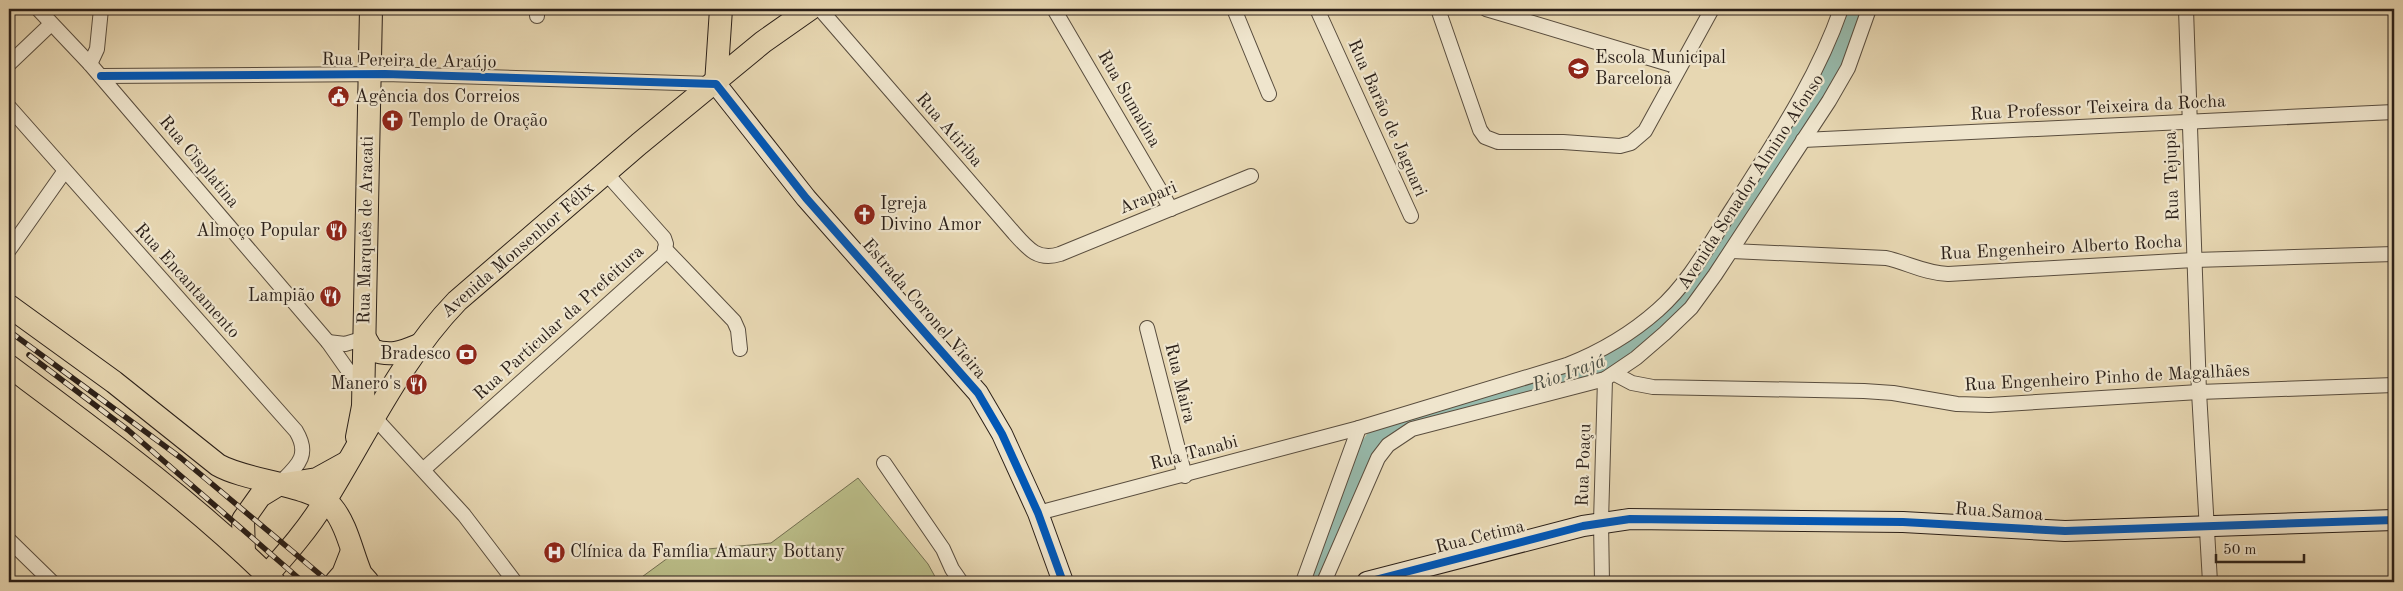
<svg xmlns="http://www.w3.org/2000/svg" width="2403" height="591" viewBox="0 0 2403 591" font-family="'Old Standard TT',serif">
	<rect width="100%" height="100%" fill="#e7d7b2"/>
	<filter id="stains"><feTurbulence type="fractalNoise" baseFrequency=".004" numOctaves="4"/><feColorMatrix values="0 0 0 0 .2 0 0 0 0 .09 0 0 0 0 .02 0 0 0 .5 -.17"/></filter>
	<radialGradient id="worn" r=".72"><stop offset=".6" stop-color="#630" stop-opacity="0"/><stop offset="1" stop-color="#630" stop-opacity=".3"/></radialGradient>
	<polygon fill="#babd88" stroke="#726e50" points="858,478 928,564 938,582 635,582 676,552 771,543"/>
	<g fill="none" stroke-linecap="round" stroke-linejoin="round">
		<path stroke="#97baac" stroke-width="21" d="M 1312,578 C 1328,541 1355,459 1382,433 C 1387,429 1396,425 1402,422 C 1496,396 1620,380 1686,302 C 1718,264 1741,217 1767,175 C 1801,123 1840,69 1855,9"/>
		<defs>
			<g id="street">
				<polyline points="38,9 90,64 328,342 347,369 363,385"/>
				<polyline points="537,9 537,16"/>
				<path d="M 820,9 L 1014,233 C 1028,249 1038,261 1060,254 L 1251,176"/>
				<polyline points="1054,9 1171,209"/>
				<polyline points="1234,9 1269,94"/>
				<polyline points="1317,9 1411,216"/>
				<polyline points="1438,9 1480,130 1485,137 1498,142 1563,142 1620,146 1631,143 1645,131 1712,9"/>
				<polyline points="1486,9 1679,67"/>
				<polyline points="2186,9 2199,392 2210,582"/>
				<polyline points="9,64 51,24"/>
				<polyline points="90,64 97,49 101,9"/>
				<polyline points="101,76 385,74 712,84"/>
				<path d="M 9,107 L 296,431 C 311,456 297,466 279,484"/>
				<polyline points="1803,140 2394,112"/>
				<polyline points="665,249 734,321 738,330 740,349"/>
				<polyline points="9,250 64,172"/>
				<path d="M 1732,251 L 1886,258 C 1908,263 1925,273 1948,274 L 2194,260 L 2394,254"/>
				<polyline points="1147,328 1185,476"/>
				<polyline points="328,342 345,344 365,338"/>
				<polyline points="1615,374 1632,383 1653,387 1864,391 1893,393 1957,404 1989,405 2199,392 2394,385"/>
				<polyline points="375,418 464,515 515,582"/>
				<polyline points="884,463 943,549 952,569 961,582"/>
				<polyline points="424,469 664,254 666,244 664,238 606,173"/>
				<polyline points="1038,513 1359,428"/>
				<polyline points="9,540 52,582"/>
				<path d="M 1303,582 L 1359,428 L 1567,365 C 1600,352 1631,334 1658,310 C 1690,282 1711,241 1734,206 C 1774,142 1816,81 1841,9"/>
				<polyline points="1324,582 1378,458 1388,445 1412,429 1605,379 1636,358 1665,333 1691,308 1715,275 1829,101 1848,68 1869,9"/>
				<polyline points="1602,582 1601,522 1605,379"/>
			</g>
			<g id="secondary">
				<polyline points="716,84 806,198 978,393 1002,434 1038,513 1063,582"/>
				<polyline points="1367,582 1583,526 1630,519 1903,522 2065,531 2394,520"/>
			</g>
			<g id="primary">
				<polyline points="716,84 721,9"/>
				<path d="M 9,306 L 114,382 L 218,465 C 248,482 312,484 332,507 C 347,525 352,553 361,574 L 368,582"/>
				<path d="M 365,338 L 372,350 C 391,357 402,352 419,345"/>
				<path d="M 9,366 C 100,434 193,502 274,582"/>
				<polyline points="357,437 363,406 371,9"/>
				<polyline points="244,553 243,520 260,496 278,485 317,479 346,463"/>
				<path d="M 261,582 C 284,556 307,531 325,501 C 367,433 401,359 457,301 L 639,144 L 763,42 L 810,9"/>
				<polyline points="336,582 343,574 352,551"/>
			</g>
		</defs>
		<use href="#street" stroke="#594d3e" stroke-width="16"/>
		<use href="#secondary" stroke="#2a1f18" stroke-width="22"/>
		<use href="#primary" stroke="#2a1f18" stroke-width="24"/>
		<use href="#street" stroke="#efe5cd" stroke-width="14"/>
		<use href="#secondary" stroke="#efe5cd" stroke-width="20"/>
		<use href="#primary" stroke="#e7d7b2" stroke-width="22"/>
		<defs>
			<g id="rail">
				<polyline points="9,331 181,458 329,582"/>
				<polyline points="29,355 128,430 303,582"/>
			</g>
		</defs>
		<use href="#rail" stroke="#2a1f18" stroke-width="5.5"/>
		<use href="#rail" stroke="#efe5cd" stroke-width="4" stroke-dasharray="11" stroke-linecap="butt"/>
		<defs>
			<g id="cycleway">
				<polyline points="101,76 385,74 716,84 806,198 978,393 1002,434 1038,513 1063,582"/>
				<polyline points="1367,582 1583,526 1630,519 1903,522 2065,531 2394,520"/>
			</g>
		</defs>
		<use href="#cycleway" stroke="#efe5cd" stroke-width="11"/>
		<use href="#cycleway" stroke="#0057b8" stroke-width="8"/>
	</g>
	<defs>
		<symbol id="school-disc" viewBox="-11 -11 22 22"><circle r="9.5" fill="#8f2418" stroke="#efe5cd"/><path d="M0-5L7-2L0 1L-7-2ZM-4 1L0 2.5L4 1V4Q0 6-4 4Z" fill="#fff"/></symbol>
		<symbol id="civic-disc" viewBox="-11 -11 22 22"><circle r="9.5" fill="#8f2418" stroke="#efe5cd"/><path d="M-.6-6.5H3V-4.5H.6V-3L4-1V1h2V6H-6V1h2V-1L-.6-3ZM-1.2 2.5V6h2.4V2.5Z" fill="#fff"/></symbol>
		<symbol id="church-disc" viewBox="-11 -11 22 22"><circle r="9.5" fill="#8f2418" stroke="#efe5cd"/><path d="M-1.2-6h2.4v3.5h3.3v2.4h-3.3V6h-2.4V-.1h-3.3v-2.4h3.3Z" fill="#fff"/></symbol>
		<symbol id="restaurant-disc" viewBox="-11 -11 22 22"><circle r="9.5" fill="#8f2418" stroke="#efe5cd"/><path d="M-5-6h1v4h1v-4h1v4h1v-4h1v5L-1.5 .5V6h-2V.5L-5-1ZM5-6V6H3V1.5H1.5Q1.5-4 5-6Z" fill="#fff"/></symbol>
		<symbol id="bank-disc" viewBox="-11 -11 22 22"><circle r="9.5" fill="#8f2418" stroke="#efe5cd"/><path d="M-6-4H6V4H-6ZM0-2.3a2.3 2.3 0 1 0 0 4.6a2.3 2.3 0 1 0 0-4.6Z" fill="#fff"/></symbol>
		<symbol id="hospital-disc" viewBox="-11 -11 22 22"><circle r="9.5" fill="#8f2418" stroke="#efe5cd"/><path d="M-5-5h3v3.5h4V-5h3V5h-3V1.5h-4V5h-3Z" fill="#fff"/></symbol>
	</defs>
	<g fill-rule="evenodd">
		<use href="#school-disc" x="1566" y="56" width="25" height="25"/>
		<use href="#civic-disc" x="326" y="84" width="25" height="25"/>
		<use href="#church-disc" x="380" y="108" width="25" height="25"/>
		<use href="#church-disc" x="852" y="202" width="25" height="25"/>
		<use href="#restaurant-disc" x="324" y="218" width="25" height="25"/>
		<use href="#restaurant-disc" x="318" y="284" width="25" height="25"/>
		<use href="#bank-disc" x="454" y="342" width="25" height="25"/>
		<use href="#restaurant-disc" x="404" y="372" width="25" height="25"/>
		<use href="#hospital-disc" x="542" y="540" width="25" height="25"/>
	</g>
	<g text-anchor="middle" dominant-baseline="central" stroke-width="4.5" stroke-linejoin="round" paint-order="stroke">
		<g font-size="18" fill="#2a1f18" stroke="#efe5cd" text-anchor="start">
			<text x="1595" y="58">Escola Municipal<tspan x="1595" dy="21">Barcelona</tspan></text>
			<text x="355" y="97">Agência dos Correios</text>
			<text x="408" y="121">Templo de Oração</text>
			<text x="880" y="204">Igreja<tspan x="880" dy="21">Divino Amor</tspan></text>
			<text x="320" y="231" text-anchor="end">Almoço Popular</text>
			<text x="315" y="296" text-anchor="end">Lampião</text>
			<text x="451" y="354" text-anchor="end">Bradesco</text>
			<text x="401" y="384" text-anchor="end">Manero's</text>
			<text x="570" y="552">Clínica da Família Amaury Bottany</text>
		</g>
		<g font-size="18" fill="#2a1f18" stroke="#efe5cd">
			<text transform="translate(409 61) rotate(1)">Rua Pereira de Araújo</text>
			<text transform="translate(1129 99) rotate(60)">Rua Sumaúna</text>
			<text transform="translate(2098 108) rotate(-3)">Rua Professor Teixeira da Rocha</text>
			<text transform="translate(1387 118) rotate(66)">Rua Barão de Jaguari</text>
			<text transform="translate(949 130) rotate(49)">Rua Atiriba</text>
			<text transform="translate(199 162) rotate(50)">Rua Cisplatina</text>
			<text transform="translate(2172 176) rotate(-92)">Rua Tejupa</text>
			<text transform="translate(1751 182) rotate(-57)">Avenida Senador Almino Afonso</text>
			<text transform="translate(1148 198) rotate(-22)">Arapari</text>
			<text transform="translate(366 230) rotate(-89)">Rua Marquês de Aracati</text>
			<text transform="translate(2061 248) rotate(-3)">Rua Engenheiro Alberto Rocha</text>
			<text transform="translate(518 250) rotate(-41)">Avenida Monsenhor Félix</text>
			<text transform="translate(187 281) rotate(48)">Rua Encantamento</text>
			<text transform="translate(924 309) rotate(49)">Estrada Coronel Vieira</text>
			<text transform="translate(559 323) rotate(-42)">Rua Particular da Prefeitura</text>
			<text transform="translate(2107 378) rotate(-3)">Rua Engenheiro Pinho de Magalhães</text>
			<text transform="translate(1180 383) rotate(76)">Rua Maira</text>
			<text transform="translate(1194 453) rotate(-15)">Rua Tanabi</text>
			<text transform="translate(1584 465) rotate(-88)">Rua Poaçu</text>
			<text transform="translate(1999 512) rotate(4)">Rua Samoa</text>
			<text transform="translate(1480 537) rotate(-14)">Rua Cetima</text>
		</g>
		<g font-size="19" font-style="italic" fill="#4b4e44" stroke="#efe5cd">
			<text transform="translate(1569 374) rotate(-20)">Rio Irajá</text>
		</g>
	</g>
	<rect width="2403" height="591" fill="none" stroke="#e7d7b2" stroke-width="30"/>
	<rect x="10" y="10" width="2383" height="571" fill="none" stroke="#2a1f18" stroke-width="2.5"/>
	<rect x="15" y="15" width="2373" height="561" fill="none" stroke="#2a1f18"/>
	<path d="M2216 554v8h88v-8" fill="none" stroke="#2a1f18" stroke-width="2.5"/>
	<text x="2223" y="554" font-size="15" fill="#2a1f18" stroke="#efe5cd" stroke-width="4" paint-order="stroke">50 m</text>
	<rect width="100%" height="100%" filter="url(#stains)"/>
	<rect width="100%" height="100%" fill="url(#worn)"/>
</svg>
